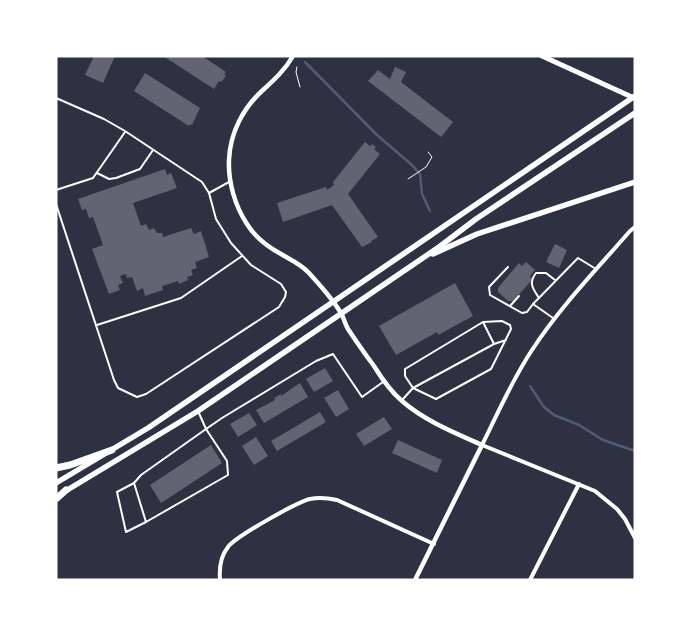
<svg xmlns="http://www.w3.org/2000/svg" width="691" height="636" viewBox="0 0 691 636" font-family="'Public Sans',sans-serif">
	<rect width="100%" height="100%" fill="#2d3142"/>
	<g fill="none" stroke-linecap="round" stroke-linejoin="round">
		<g stroke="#4f5d75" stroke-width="2.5">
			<polyline points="305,62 377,135 412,165 420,174 422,194 430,211"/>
			<polyline points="530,386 544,407 554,415 579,425 603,440 635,451"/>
		</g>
	</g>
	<g fill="#626471">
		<polygon points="94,56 115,56 103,83 85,75"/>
		<polygon points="163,56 202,56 226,72 224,74 226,76 221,82 219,81 214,89"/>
		<polygon points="395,67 406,72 401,82 453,122 441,137 368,81 378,70 390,79"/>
		<polygon points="145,73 200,108 192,125 190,124 189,126 134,91"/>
		<polygon points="365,142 370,146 372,144 376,147 374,149 380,154 348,194 378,237 371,241 372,242 362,247 332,205 283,222 277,203 326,187 327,190 334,185 333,182"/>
		<polygon points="165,169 167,175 171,173 177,188 133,203 141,226 146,224 149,230 154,228 157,233 162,233 163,237 191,228 194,234 201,231 209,257 195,262 197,268 191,270 193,275 187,277 188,280 179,284 178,281 162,286 163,290 145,296 143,288 137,291 132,277 127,278 126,274 120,276 123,283 118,285 120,290 109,294 92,249 103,245 93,217 89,218 86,209 82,210 78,199"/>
		<polygon points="555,244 567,250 559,268 546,262"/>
		<polygon points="526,262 535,270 530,276 532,280 513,301 508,301 498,292 498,288 519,263 522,266"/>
		<polygon points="455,283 473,316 438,335 437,332 396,355 379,326"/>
		<polygon points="325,368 333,381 314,392 306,379"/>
		<polygon points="300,383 308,397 264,423 256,410 275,400 274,398 281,394 281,396"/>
		<polygon points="338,390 349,409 336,417 324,398"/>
		<polygon points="320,412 326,422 277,451 271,441"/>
		<polygon points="249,413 257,425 238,437 230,424"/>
		<polygon points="384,417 392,429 364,446 356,434"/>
		<polygon points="256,437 268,456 254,465 242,446"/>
		<polygon points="398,440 442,460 437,473 392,453"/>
		<polygon points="211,445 222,463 161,503 150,485"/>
	</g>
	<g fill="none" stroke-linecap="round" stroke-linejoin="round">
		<g stroke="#fff" stroke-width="1">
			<polyline points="297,67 296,72 300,87"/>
			<polyline points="408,179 426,167 432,157 428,152"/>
		</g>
		<g stroke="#fff" stroke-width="2">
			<polyline points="56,98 104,119 125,131 202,182 209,193 216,219 231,243 251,265 281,284 286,292 285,297 279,307 146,394 137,397 118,388 114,380 56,204"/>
			<polyline points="97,173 109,179 116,178 140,169 153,150"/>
			<polyline points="56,190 93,178 125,132"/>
			<polyline points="209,193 229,182"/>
			<polyline points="508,267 489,287 490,295 522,313 527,312 533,304 553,318"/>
			<path d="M 539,298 C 533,289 528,283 536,273 L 546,273 L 555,280"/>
			<polyline points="533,304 578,258 596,269"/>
			<polyline points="510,306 519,296"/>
			<polyline points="483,322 494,344"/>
			<polyline points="97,325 181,298 242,256"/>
			<polyline points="403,399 413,388 436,399 491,369 511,329 510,325 502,321 483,322 405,369 405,376 413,388 494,344 506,340"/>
			<polyline points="198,411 206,429 222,418 316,361 333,354 362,397 383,382"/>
			<polygon points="206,429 227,461 228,475 146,522 134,483 141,475"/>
			<polyline points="134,483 117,492 126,532 146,522"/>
		</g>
		<g stroke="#fff" stroke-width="4">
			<path d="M 635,227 L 630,231 C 597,269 560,307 532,350 C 512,380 498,413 482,445 L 595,491 L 617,509 L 625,519 L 635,538"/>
			<path d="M 220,580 C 219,568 220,557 228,547 C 235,537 297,502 310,499 C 319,497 328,498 337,500 L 434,544"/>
			<polyline points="530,580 579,484"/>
		</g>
		<path stroke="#fff" stroke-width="4.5" d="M 293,56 C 285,70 274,80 263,90 C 243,108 230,133 229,160 C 228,182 235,206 247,224 C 255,237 268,247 281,254 C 291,260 301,264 309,273 C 320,285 334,300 342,315 C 344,319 345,324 348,329 C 356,341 365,354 374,366 C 382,379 390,391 402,401 C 425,421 455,433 482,445 L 415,580"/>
		<polyline stroke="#fff" stroke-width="5" points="542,56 634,98"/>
		<g stroke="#fff" stroke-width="5.5">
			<polyline points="433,254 477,234 635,182"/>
			<polyline points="56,483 148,428 635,96"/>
			<polyline points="64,492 198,411 439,247 476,219 635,113"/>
		</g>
		<g stroke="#fff" stroke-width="7">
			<polyline points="56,468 70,465 112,450"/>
			<polyline points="56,499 66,490"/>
		</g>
	</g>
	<rect width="691" height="636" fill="none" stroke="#ffffff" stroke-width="115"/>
</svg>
